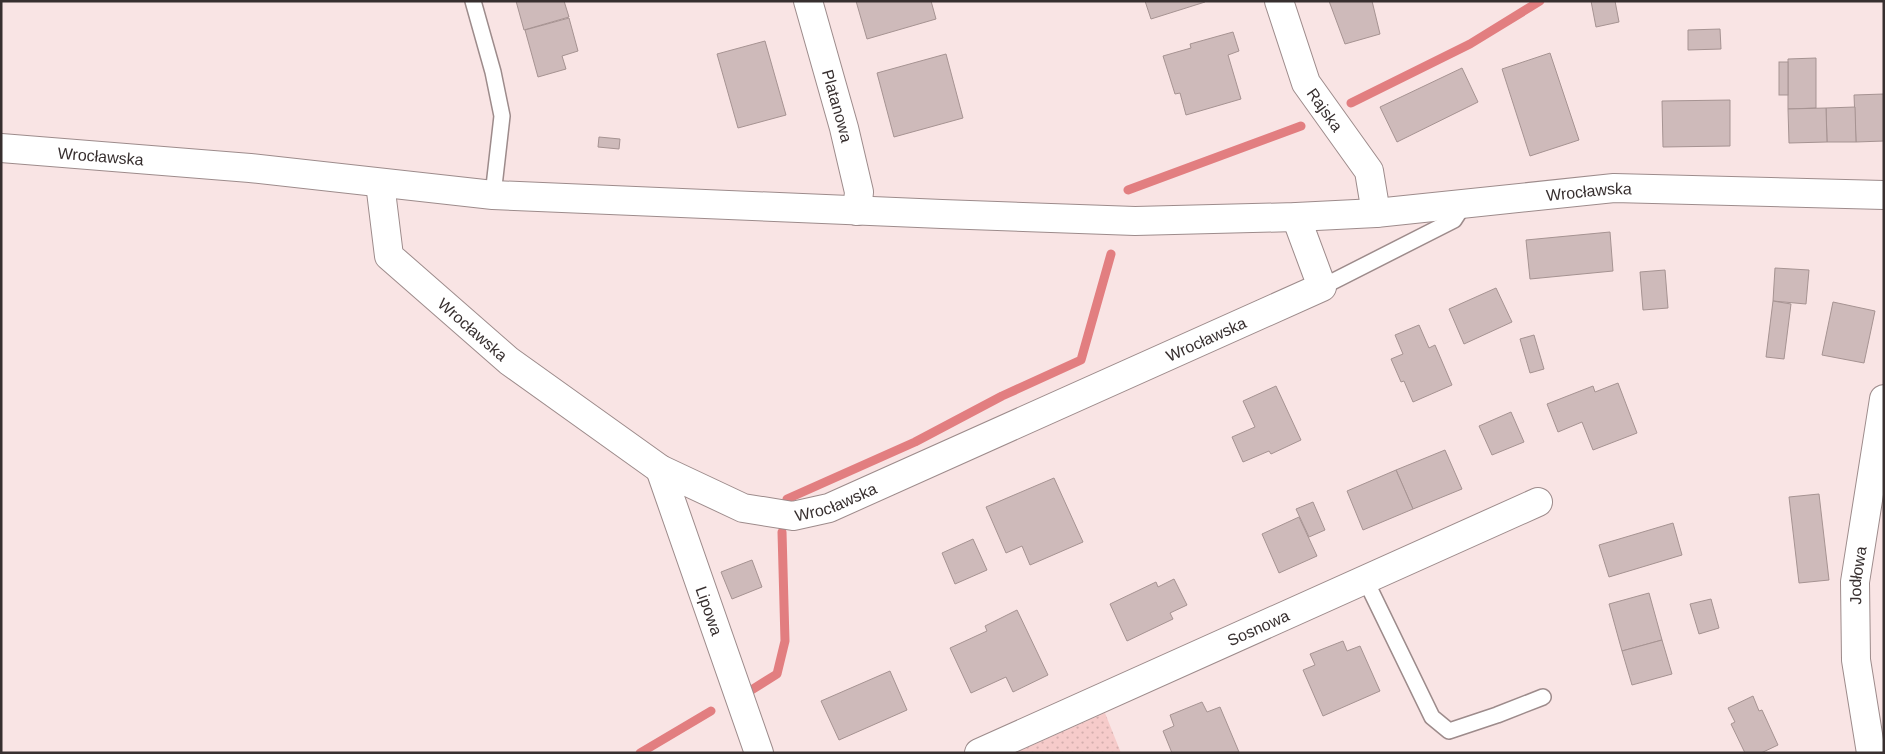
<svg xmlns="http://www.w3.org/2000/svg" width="1885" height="754" viewBox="0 0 1885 754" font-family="Arial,sans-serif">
	<defs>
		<pattern id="park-dots" width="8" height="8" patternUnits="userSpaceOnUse" patternTransform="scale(1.25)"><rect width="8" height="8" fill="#f6cbca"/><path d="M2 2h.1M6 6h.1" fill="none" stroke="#d4afae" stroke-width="1.8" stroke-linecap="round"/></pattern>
	</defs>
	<rect width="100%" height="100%" fill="#f9e4e4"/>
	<polygon fill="url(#park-dots)" points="1105,713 1121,753 1015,753"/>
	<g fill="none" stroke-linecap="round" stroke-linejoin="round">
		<g stroke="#e27e80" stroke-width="9">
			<polyline points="1351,103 1470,44 1540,1"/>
			<polyline points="1128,190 1301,126"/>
			<polyline points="787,499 915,442 1002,396 1081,360 1111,254"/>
			<polyline points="745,694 777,674 785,641 782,532"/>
			<polyline points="640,753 711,711"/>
		</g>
	</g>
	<g fill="#cebaba" stroke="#a69392">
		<polygon points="516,1 564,1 569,17 524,30"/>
		<polygon points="856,1 931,1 936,19 867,39"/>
		<polygon points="1145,1 1205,1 1205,2 1151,19"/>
		<polygon points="1329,1 1372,1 1380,34 1345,44"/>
		<polygon points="1591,1 1615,1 1619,22 1596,27"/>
		<polygon points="569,18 578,51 562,56 566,69 538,77 525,30"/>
		<polygon points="1720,29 1721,49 1688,50 1688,30"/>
		<polygon points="1233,32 1239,51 1228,55 1241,99 1186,115 1180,93 1175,94 1163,56 1191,48 1190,44"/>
		<polygon points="765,41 786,115 738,128 717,54"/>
		<polygon points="1550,53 1579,140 1530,156 1502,69"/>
		<polygon points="946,54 963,118 894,137 877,73"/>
		<polygon points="1816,58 1816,108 1788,109 1788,59"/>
		<rect x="1779" y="62" width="9" height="33"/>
		<polygon points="1462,68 1478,102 1397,142 1380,107"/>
		<polygon points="1884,94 1884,141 1856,142 1854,95"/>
		<polygon points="1730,100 1730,146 1663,147 1662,101"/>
		<polygon points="1855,107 1856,142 1827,142 1826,108"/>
		<polygon points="1826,108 1827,142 1789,143 1788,109"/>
		<polygon points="599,137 620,139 619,149 598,147"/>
		<polygon points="1610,232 1613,271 1530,279 1526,240"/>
		<polygon points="1775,268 1809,270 1806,304 1773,301"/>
		<polygon points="1665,270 1668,308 1643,310 1640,272"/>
		<polygon points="1496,288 1512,322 1464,344 1449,309"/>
		<polygon points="1773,301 1791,304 1784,359 1766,357"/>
		<polygon points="1833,302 1875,311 1864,363 1822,355"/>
		<polygon points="1419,325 1429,348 1435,345 1452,385 1413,402 1404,381 1401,382 1391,359 1403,354 1395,335"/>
		<polygon points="1534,335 1544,369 1530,373 1520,339"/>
		<polygon points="1618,383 1637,433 1593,450 1582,422 1558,432 1547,404 1593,386 1595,392"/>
		<polygon points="1276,386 1301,440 1271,454 1269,451 1243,462 1232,437 1255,427 1243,401"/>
		<polygon points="1511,412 1524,442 1492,455 1479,426"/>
		<polygon points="1445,450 1462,489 1413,509 1396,470"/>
		<polygon points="1396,470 1413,509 1363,530 1347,491"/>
		<polygon points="1054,478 1083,542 1030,565 1022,546 1006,553 986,507"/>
		<polygon points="1819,494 1829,580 1799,583 1789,497"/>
		<polygon points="1313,502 1325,530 1309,537 1296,509"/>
		<polygon points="1299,517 1317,556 1279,573 1262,534"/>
		<polygon points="1673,523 1682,555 1609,577 1599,545"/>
		<polygon points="973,539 987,570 955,584 942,553"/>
		<polygon points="752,560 762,587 732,599 721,572"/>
		<polygon points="1174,579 1187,605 1170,613 1173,619 1127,641 1110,604 1156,582 1158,587"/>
		<polygon points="1649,593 1662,640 1622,651 1609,604"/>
		<polygon points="1711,599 1719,628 1699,634 1690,604"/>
		<polygon points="1017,610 1048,675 1013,692 1006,677 971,693 950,648 987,631 985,626"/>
		<polygon points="1662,640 1672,674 1632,685 1622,651"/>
		<polygon points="1343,641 1347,651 1360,646 1380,691 1323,716 1303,670 1315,665 1310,654"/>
		<polygon points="890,671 907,710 839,740 821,701"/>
		<polygon points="1753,696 1759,711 1762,710 1778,745 1761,753 1745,753 1731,724 1735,722 1728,708"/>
		<polygon points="1202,702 1207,712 1220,707 1239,752 1172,753 1163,731 1174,726 1170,715"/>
	</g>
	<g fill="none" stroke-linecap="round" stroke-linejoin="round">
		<defs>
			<g id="service">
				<polyline points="473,1 493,72 502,116 493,195"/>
				<polyline points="1322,287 1454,220 1465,203"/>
				<polyline points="1365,579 1432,717 1449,731 1497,715 1543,697"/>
			</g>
			<g id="minor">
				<path id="s1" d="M 808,1 L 844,128 L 859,192 L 857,211"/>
				<path id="s2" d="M 1279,1 L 1306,83 L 1369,171 L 1376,213"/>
				<path id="s3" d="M 380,183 L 389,256 L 509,361 L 660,469 L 743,508 L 793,516 L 829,508 L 1322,287 L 1296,217"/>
				<path id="s4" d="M 660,469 L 759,753"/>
				<path id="s5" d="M 979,753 L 1538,502"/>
				<path id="s6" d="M 1871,753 L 1856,660 L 1855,582 L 1884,399"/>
			</g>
			<g id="tertiary">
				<path id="s7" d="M 1,148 L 250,168 L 493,195 L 942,214 L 1135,221 L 1296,217 L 1376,213 L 1614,188 L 1884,195"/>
			</g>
		</defs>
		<use href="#service" stroke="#9d8b8b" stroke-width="18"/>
		<use href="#minor" stroke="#9d8b8b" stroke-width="30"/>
		<use href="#tertiary" stroke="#9d8b8b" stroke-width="30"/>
		<use href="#service" stroke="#fff" stroke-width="15"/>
		<use href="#minor" stroke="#fff" stroke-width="28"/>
		<use href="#tertiary" stroke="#fff" stroke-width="28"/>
	</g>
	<g text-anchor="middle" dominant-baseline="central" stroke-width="4" stroke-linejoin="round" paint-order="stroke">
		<g font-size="16" fill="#372f2f" stroke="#f9e4e4">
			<text stroke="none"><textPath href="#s1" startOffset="109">Platanowa</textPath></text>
			<text stroke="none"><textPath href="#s2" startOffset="119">Rajska</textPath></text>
			<text stroke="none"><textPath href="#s7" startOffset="100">Wrocławska</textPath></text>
			<text stroke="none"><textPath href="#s7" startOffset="1592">Wrocławska</textPath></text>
			<text stroke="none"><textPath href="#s3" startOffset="185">Wrocławska</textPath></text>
			<text stroke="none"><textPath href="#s3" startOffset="1011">Wrocławska</textPath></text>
			<text stroke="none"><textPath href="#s3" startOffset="606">Wrocławska</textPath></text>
			<text stroke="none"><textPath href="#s6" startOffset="179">Jodłowa</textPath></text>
			<text stroke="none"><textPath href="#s4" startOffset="150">Lipowa</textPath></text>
			<text stroke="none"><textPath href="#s5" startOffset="306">Sosnowa</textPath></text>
		</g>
	</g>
	<rect width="1885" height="754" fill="none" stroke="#372f2f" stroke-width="5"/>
</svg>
